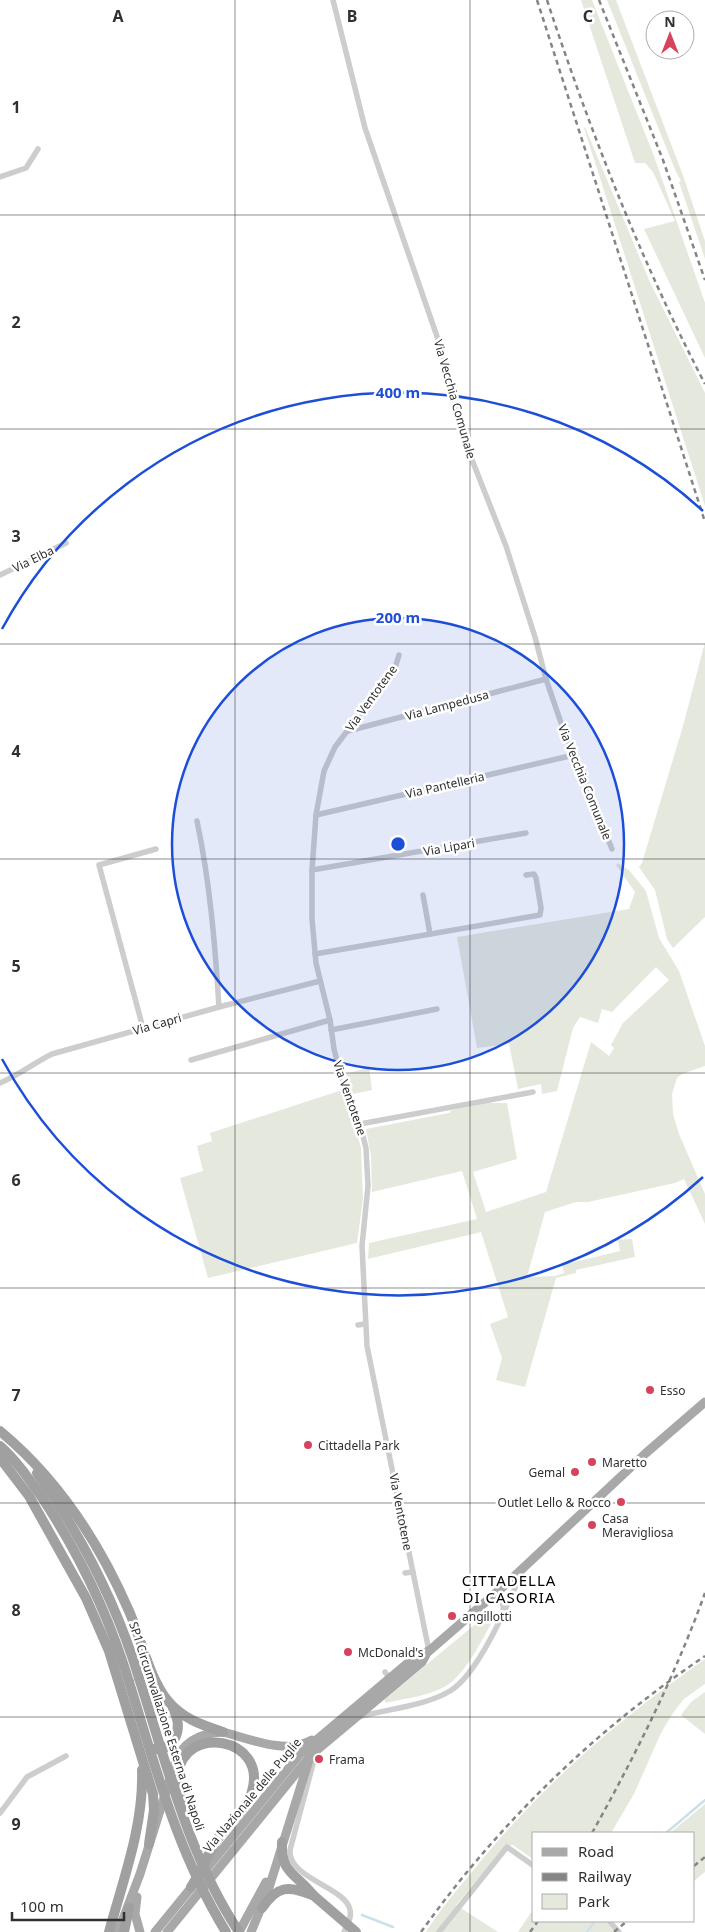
<svg xmlns="http://www.w3.org/2000/svg" width="705" height="1932" viewBox="0 0 705 1932" font-family="'Noto Sans',sans-serif">
	<rect width="100%" height="100%" fill="#fff"/>
	<g fill="#e5e9dd">
		<polygon points="581,0 592,0 654,156 705,303 705,358 644,229 675,221 653,172 645,163 635,163"/>
		<polygon points="607,0 616,0 684,178 705,241 705,259 679,182 681,181 676,172"/>
		<polygon points="585,127 649,280 705,393 705,506 584,128"/>
		<polygon points="705,642 705,917 673,948 667,939 655,890 639,867 642,863 683,726"/>
		<polygon points="618,863 629,870 646,891 659,938 679,971 705,1046 705,1066 682,1074 677,1078 672,1094 673,1114 679,1134 705,1194 705,1224 684,1179 675,1183 588,1202 576,1202 545,1212 527,1277 555,1276 564,1273 562,1265 620,1251 618,1241 600,1240 632,1239 635,1257 576,1270 576,1273 556,1278 525,1387 496,1380 502,1358 490,1324 508,1317 481,1232 368,1259 369,1243 477,1219 462,1171 372,1192 371,1156 366,1129 449,1113 452,1110 486,1103 507,1103 517,1159 473,1172 486,1212 546,1192 591,1042 609,1056 614,1048 611,1045 623,1023 669,980 656,967 612,1012 602,1009 598,1023 580,1017 573,1028 557,1091 542,1094 541,1084 518,1089 509,1044 477,1048 457,937 629,909 635,892 616,865"/>
		<polygon points="369,1067 372,1090 353,1094 346,1074"/>
		<polygon points="342,1090 361,1147 363,1199 357,1243 208,1278 180,1178 203,1171 197,1146 212,1141 210,1133"/>
		<path d="M 491,1611 L 496,1615 C 484,1636 468,1670 449,1684 C 432,1696 406,1698 386,1703 L 384,1700 Z"/>
		<path d="M 705,1659 L 705,1684 L 684,1699 L 673,1713 L 661,1733 L 634,1794 L 611,1833 L 534,1833 L 534,1860 L 513,1845 L 506,1846 L 456,1905 L 498,1932 L 426,1932 C 439,1911 456,1891 472,1872 C 541,1786 615,1722 705,1659 Z"/>
		<polygon points="705,1692 705,1734 681,1715 691,1702"/>
		<polygon points="705,1804 705,1872 694,1881 694,1833 670,1833"/>
		<polygon points="534,1908 534,1921 605,1921 615,1932 518,1932"/>
	</g>
	<g fill="none" stroke-linecap="round" stroke-linejoin="round">
		<g stroke="#cbe0e8" stroke-width="2.5">
			<polyline points="666,1833 705,1800"/>
			<polyline points="362,1915 393,1927"/>
			<polyline points="587,1932 595,1921"/>
		</g>
		<g stroke="#cdcdcd" stroke-width="5.5">
			<polyline points="333,0 365,128 441,348 465,442 506,546 535,637 546,679 560,720 612,849"/>
			<polyline points="0,177 26,168 38,149"/>
			<polyline points="0,575 66,543"/>
			<polyline points="399,655 395,668 335,747 324,771 316,815 312,870 312,919 316,963 330,1020 334,1049 340,1073 360,1124 366,1148 368,1186 362,1246 367,1346 429,1651"/>
			<polyline points="348,731 546,679"/>
			<polyline points="316,815 574,755"/>
			<path d="M 197,821 C 210,883 215,944 219,1007"/>
			<polyline points="312,870 526,833"/>
			<polyline points="423,895 430,934"/>
			<polyline points="315,954 540,915 541,908 536,878 534,874 526,875"/>
			<polyline points="143,1028 99,865 156,849"/>
			<polyline points="331,1030 437,1009"/>
			<polyline points="191,1060 330,1020"/>
			<path d="M 0,1083 C 19,1075 34,1063 52,1054 L 219,1007 L 320,981"/>
			<polyline points="360,1124 533,1092"/>
			<polyline points="358,1325 365,1324"/>
			<polyline points="405,1573 413,1572"/>
			<path d="M 491,1598 C 501,1596 504,1602 503,1611"/>
			<polyline points="385,1672 389,1678"/>
			<path d="M 358,1717 C 387,1709 425,1706 450,1691 C 479,1674 509,1601 523,1570"/>
			<path d="M 311,1756 L 313,1764 L 290,1850 C 288,1879 346,1887 350,1910 C 352,1918 347,1925 344,1932"/>
			<polyline points="0,1813 27,1777 66,1756"/>
			<polyline points="609,1921 619,1932"/>
			<polyline points="439,1932 507,1847 534,1866"/>
		</g>
		<g stroke="#a8a8a8" stroke-width="9">
			<polyline points="137,1897 135,1914 140,1932"/>
			<path d="M 118,1932 L 140,1874 L 175,1763 C 183,1741 201,1733 223,1732 C 250,1739 286,1755 312,1740"/>
			<polyline points="155,1932 301,1753 415,1657 429,1651 505,1585 646,1453 705,1402"/>
			<polyline points="167,1932 311,1755 422,1662 428,1651"/>
			<polyline points="239,1932 266,1882"/>
			<polyline points="251,1932 268,1891 309,1760"/>
		</g>
		<g stroke="#a0a0a0" stroke-width="10">
			<path d="M 0,1431 C 58,1479 99,1542 129,1611 C 141,1638 150,1680 168,1701 C 183,1719 202,1725 223,1732"/>
			<path d="M 0,1446 C 16,1460 29,1479 41,1496 C 79,1553 109,1616 129,1682"/>
			<polyline points="0,1458 29,1496 86,1598 109,1651 153,1794 154,1810 149,1844"/>
			<path d="M 37,1473 C 81,1535 117,1605 139,1678"/>
			<path d="M 153,1749 C 176,1752 184,1726 173,1709"/>
			<path d="M 183,1805 C 181,1795 177,1785 178,1775 C 183,1723 268,1737 252,1791 C 247,1810 227,1824 217,1840 C 207,1855 201,1872 191,1887"/>
			<path d="M 282,1842 C 280,1873 297,1874 313,1895"/>
			<path d="M 262,1908 C 277,1886 288,1885 312,1895"/>
			<path d="M 109,1932 C 123,1880 144,1825 142,1770"/>
			<polyline points="124,1932 129,1908"/>
		</g>
		<g stroke="#858585" stroke-width="2.5" stroke-dasharray="5 4" stroke-linecap="butt">
			<polyline points="537,0 705,522"/>
			<path d="M 547,0 C 590,131 641,261 705,384"/>
			<polyline points="599,0 663,160 705,280"/>
			<path d="M 592,1833 C 635,1756 675,1676 705,1593"/>
			<polyline points="694,1866 705,1857"/>
			<path d="M 421,1932 C 499,1823 594,1731 705,1656"/>
			<polyline points="530,1932 538,1921"/>
			<polyline points="614,1932 627,1921"/>
		</g>
		<g stroke="#a0a0a0" stroke-width="10">
			<path d="M 139,1678 C 167,1765 188,1855 239,1932"/>
			<path d="M 129,1682 C 156,1769 178,1854 226,1932"/>
			<polyline points="313,1895 356,1932"/>
		</g>
	</g>
	<path fill="none" stroke="#303030" stroke-width="1" stroke-opacity="0.55" d="M 235,0 L 235,1932M 470,0 L 470,1932M 0,215 L 705,215M 0,429 L 705,429M 0,644 L 705,644M 0,859 L 705,859M 0,1073 L 705,1073M 0,1288 L 705,1288M 0,1503 L 705,1503M 0,1717 L 705,1717"/>
	<circle cx="398" cy="844" r="226" fill="#1d4ed8" fill-opacity=".12"/>
	<g fill="none" stroke="#1d4ed8" stroke-width="2.5">
		<circle cx="398" cy="844" r="226"/>
		<path d="M703 1177A451 451 0 0 1 2 1059M2 629A451 451 0 0 1 703 511"/>
	</g>
	<g fill="#d7435d" stroke="#fff" stroke-width="2">
		<circle cx="650" cy="1390" r="5"/>
		<circle cx="308" cy="1445" r="5"/>
		<circle cx="592" cy="1462" r="5"/>
		<circle cx="575" cy="1472" r="5"/>
		<circle cx="621" cy="1502" r="5"/>
		<circle cx="592" cy="1525" r="5"/>
		<circle cx="452" cy="1616" r="5"/>
		<circle cx="348" cy="1652" r="5"/>
		<circle cx="319" cy="1759" r="5"/>
	</g>
	<g text-anchor="middle" dominant-baseline="central" stroke-width="5" stroke-linejoin="round" paint-order="stroke">
		<g font-size="12" fill="#303030" stroke="#fff">
			<text transform="translate(455 399) rotate(74)">Via Vecchia Comunale</text>
			<text transform="translate(33 559) rotate(-26)">Via Elba</text>
			<text transform="translate(371 698) rotate(-54)">Via Ventotene</text>
			<text transform="translate(447 705) rotate(-15)">Via Lampedusa</text>
			<text transform="translate(585 782) rotate(68)">Via Vecchia Comunale</text>
			<text transform="translate(445 785) rotate(-13)">Via Pantelleria</text>
			<text transform="translate(449 847) rotate(-10)">Via Lipari</text>
			<text transform="translate(157 1024) rotate(-16)">Via Capri</text>
			<text transform="translate(350 1098) rotate(71)">Via Ventotene</text>
			<text transform="translate(401 1512) rotate(79)">Via Ventotene</text>
			<text transform="translate(167 1726) rotate(72)">SP1 Circumvallazione Esterna di Napoli</text>
			<text transform="translate(252 1795) rotate(-50)">Via Nazionale delle Puglie</text>
		</g>
		<g font-size="12" fill="#303030" stroke="#fff" text-anchor="start">
			<text x="660" y="1390">Esso</text>
			<text x="318" y="1445">Cittadella Park</text>
			<text x="602" y="1462">Maretto</text>
			<text x="565" y="1472" text-anchor="end">Gemal</text>
			<text x="611" y="1502" text-anchor="end">Outlet Lello &amp; Rocco</text>
			<text x="602" y="1518">Casa<tspan x="602" dy="14">Meravigliosa</tspan></text>
			<text x="462" y="1616">angillotti</text>
			<text x="358" y="1652">McDonald's</text>
			<text x="329" y="1759">Frama</text>
		</g>
		<g font-size="15" letter-spacing="1" fill="#000" stroke="#fff">
			<text x="509" y="1580">CITTADELLA<tspan x="509" dy="17">DI CASORIA</tspan></text>
		</g>
	</g>
	<g font-size="16" text-anchor="middle" font-weight="bold" fill="#303030" stroke="#fff" stroke-width="5" stroke-linejoin="round" paint-order="stroke">
		<text x="118" y="22">A</text>
		<text x="352" y="22">B</text>
		<text x="588" y="22">C</text>
		<text x="16" y="113">1</text>
		<text x="16" y="328">2</text>
		<text x="16" y="542">3</text>
		<text x="16" y="757">4</text>
		<text x="16" y="972">5</text>
		<text x="16" y="1186">6</text>
		<text x="16" y="1401">7</text>
		<text x="16" y="1616">8</text>
		<text x="16" y="1830">9</text>
	</g>
	<circle cx="398" cy="844" r="8" fill="#1d4ed8" stroke="#fff" stroke-width="2.5"/>
	<g font-size="15" text-anchor="middle" font-weight="bold" fill="#1d4ed8" stroke="#fff" stroke-width="5" stroke-linejoin="round" paint-order="stroke">
		<text x="398" y="398">400 m</text>
		<text x="398" y="623">200 m</text>
	</g>
	<rect x="532" y="1832" width="162" height="90" fill="#ffffff" stroke="#acacac"/>
	<rect x="542" y="1848" width="25" height="8" fill="#a8a8a8" stroke="#acacac"/>
	<text x="578" y="1857" font-size="15" fill="#303030">Road</text>
	<rect x="542" y="1873" width="25" height="8" fill="#858585" stroke="#acacac"/>
	<text x="578" y="1882" font-size="15" fill="#303030">Railway</text>
	<rect x="542" y="1894" width="25" height="15" fill="#e5e9dd" stroke="#acacac"/>
	<text x="578" y="1907" font-size="15" fill="#303030">Park</text>
	<g transform="translate(670 35)"><circle r="24" fill="#ffffff" stroke="#acacac"/>
	<path d="M0-4L9 19L0 12L-9 19Z" fill="#d7435d"/>
	<text y="-8" font-size="14" font-weight="bold" text-anchor="middle" fill="#303030">N</text>
	</g>
	<path d="M12 1912v8h112v-8" fill="none" stroke="#303030" stroke-width="2.5"/>
	<text x="20" y="1912" font-size="15" fill="#303030" stroke="#ffffff" stroke-width="4" paint-order="stroke">100 m</text>
</svg>
